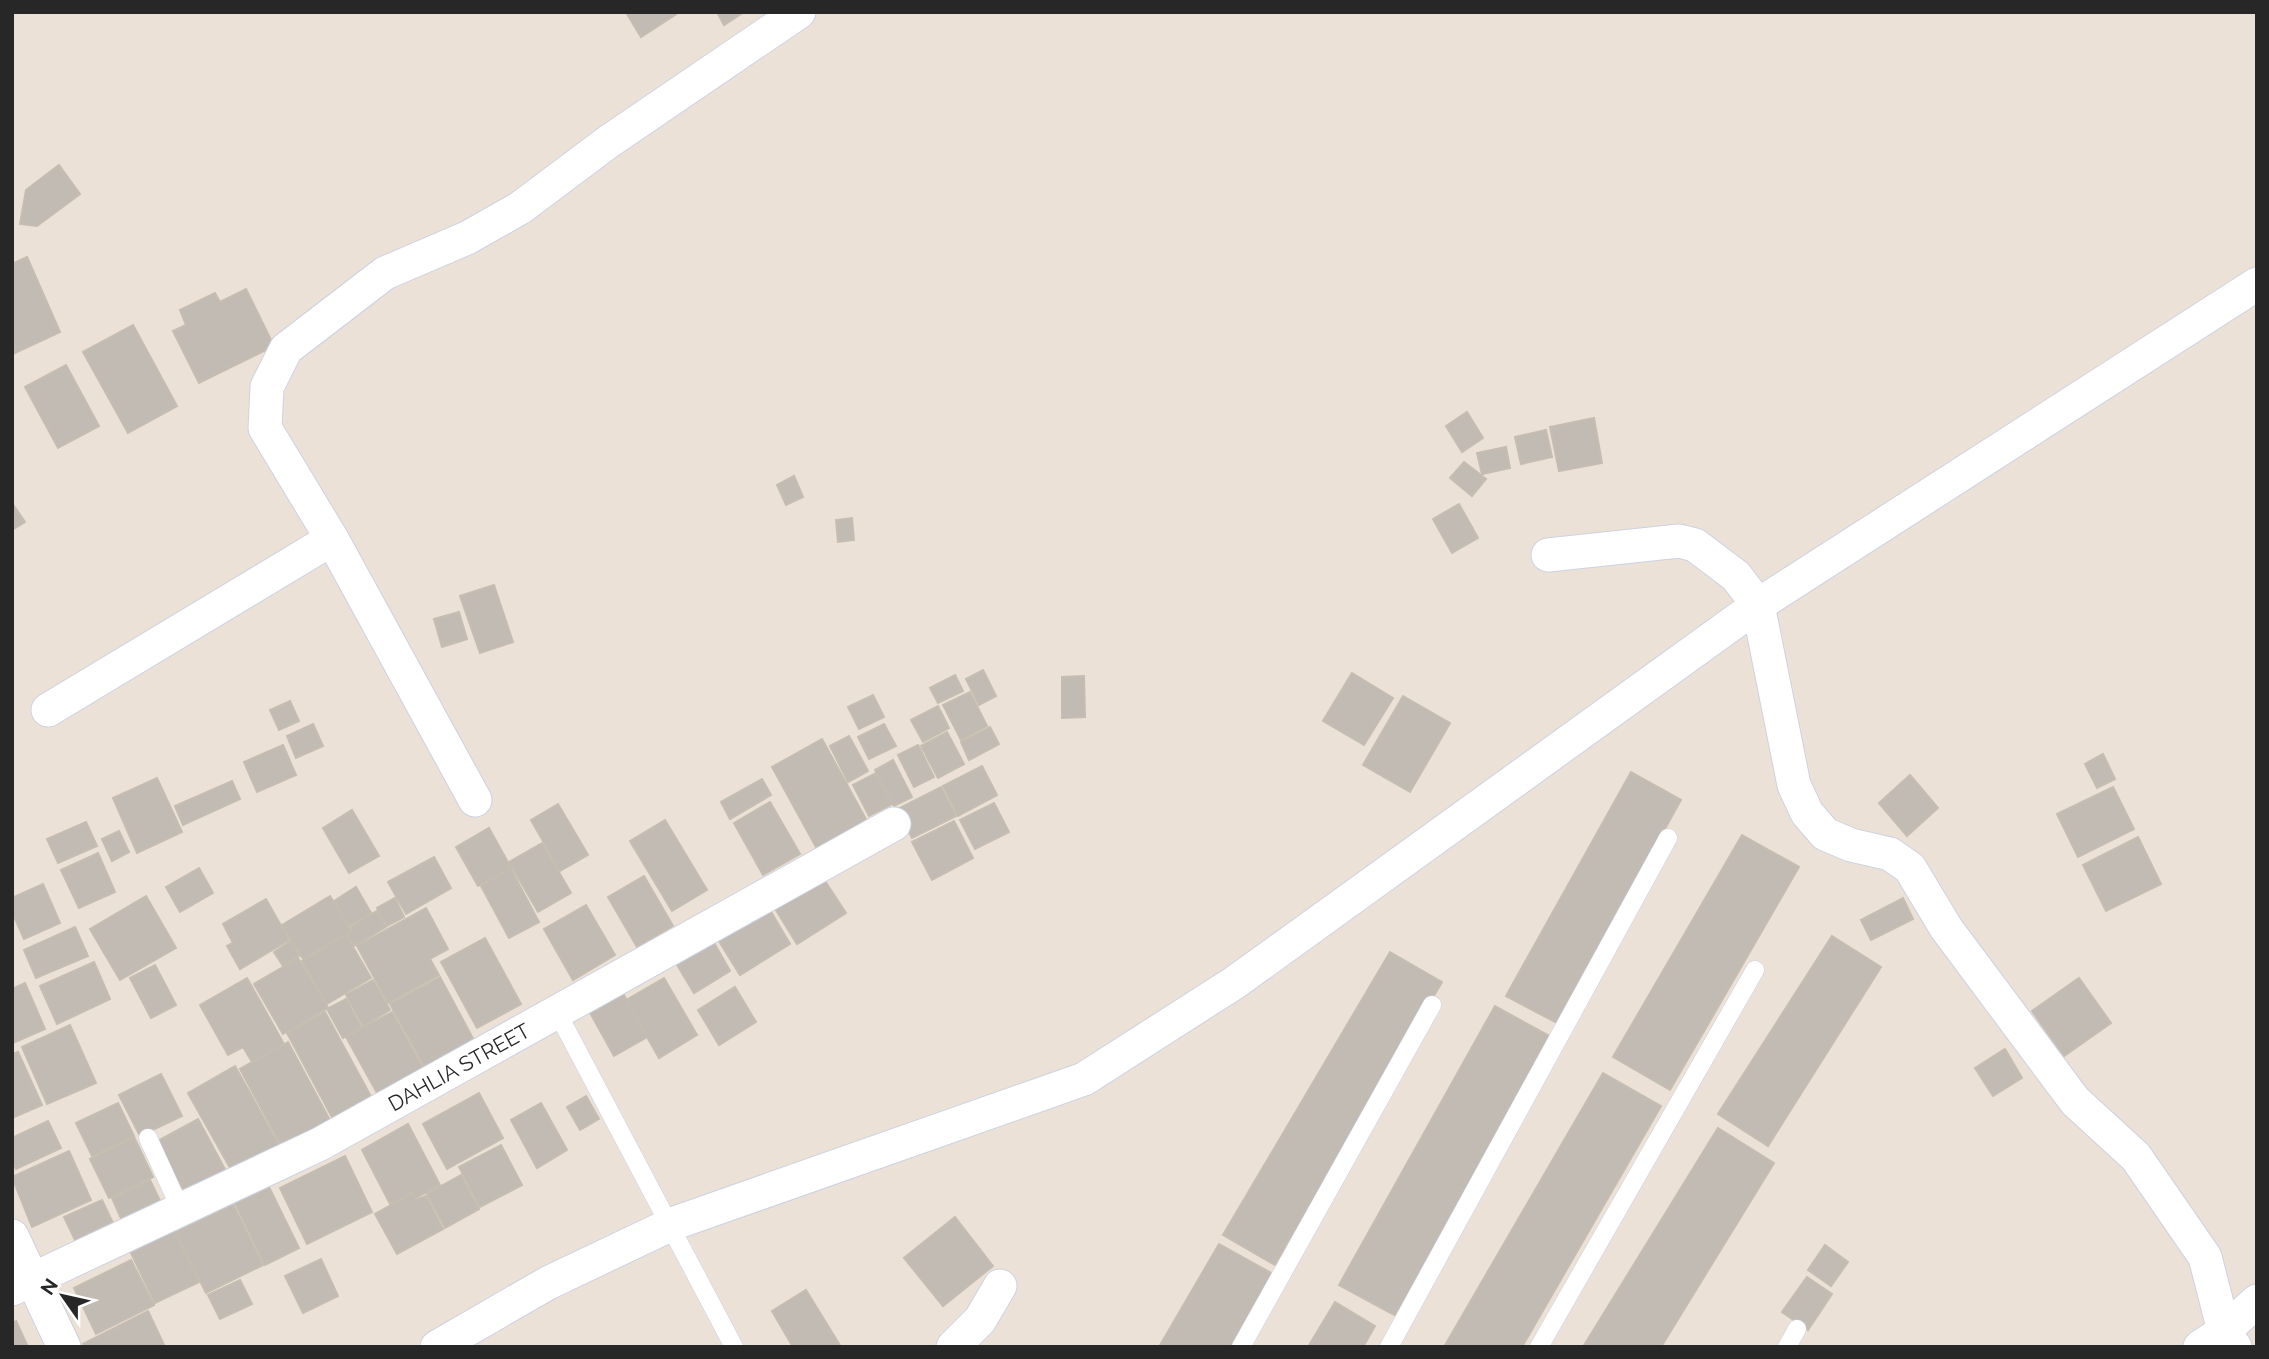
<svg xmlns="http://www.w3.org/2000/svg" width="2269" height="1359" viewBox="0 0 2269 1359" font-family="Raleway,sans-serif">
	<rect width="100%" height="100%" fill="#ebe1d7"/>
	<g fill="#c2bbb4" stroke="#c6bdb1" stroke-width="2">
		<polygon points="629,12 678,12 678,13 641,37 627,14"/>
		<polygon points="717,12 744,12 724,25"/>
		<polygon points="59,165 80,194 37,226 20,224 26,190"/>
		<polygon points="27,257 60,332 15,353 12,264"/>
		<polygon points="246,289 274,346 199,383 173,331 186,325 180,310 215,293 220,302"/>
		<polygon points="133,325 177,406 128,433 83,352"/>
		<polygon points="66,365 99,426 58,448 25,387"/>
		<polygon points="1467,412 1483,438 1462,452 1446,426"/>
		<polygon points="1594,418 1602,463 1559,471 1550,427"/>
		<polygon points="1546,430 1552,457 1521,464 1515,437"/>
		<polygon points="1506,447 1510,468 1482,474 1477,453"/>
		<polygon points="1464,462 1486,479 1472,496 1450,478"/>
		<polygon points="794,476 803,497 786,505 777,485"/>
		<polygon points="12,503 25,522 12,530"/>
		<polygon points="1459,504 1478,538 1452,553 1433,519"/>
		<polygon points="852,518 854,540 838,542 836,520"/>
		<polygon points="494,585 513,642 480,653 460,596"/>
		<polygon points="459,612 467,639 442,647 434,619"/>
		<polygon points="983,670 996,696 979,705 966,679"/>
		<polygon points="1352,673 1393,698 1364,745 1323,721"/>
		<polygon points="955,675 963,691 938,703 930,688"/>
		<polygon points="1084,676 1085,717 1062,718 1062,677"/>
		<polygon points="970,692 987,726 961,740 943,705"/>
		<polygon points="873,695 884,717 859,729 848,707"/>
		<polygon points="1403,696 1450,723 1410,792 1363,765"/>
		<polygon points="290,701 299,721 279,730 270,710"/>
		<polygon points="938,706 949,728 923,742 911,720"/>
		<polygon points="313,724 323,746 296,758 287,736"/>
		<polygon points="884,724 896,746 869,759 858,737"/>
		<polygon points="990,727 999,744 969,760 961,742"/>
		<polygon points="947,732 964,764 938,778 921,746"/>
		<polygon points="849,736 868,771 848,782 830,746"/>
		<polygon points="822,739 867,821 817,849 772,767"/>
		<polygon points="283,745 296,775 257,792 244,762"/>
		<polygon points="918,745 934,777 914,787 898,755"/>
		<polygon points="2103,754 2115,779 2097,788 2085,764"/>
		<polygon points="893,760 912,797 894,806 875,770"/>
		<polygon points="982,766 997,795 958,816 943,786"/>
		<polygon points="1631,772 1681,800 1557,1023 1506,996"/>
		<polygon points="876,773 892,804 869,816 853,785"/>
		<polygon points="1910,775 1938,808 1907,836 1879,803"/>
		<polygon points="157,778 182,832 137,853 113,798"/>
		<polygon points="762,779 771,795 730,819 721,802"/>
		<polygon points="232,781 240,799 183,825 175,806"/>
		<polygon points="941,787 956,816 912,838 898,809"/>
		<polygon points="2113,787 2134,829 2078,857 2057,814"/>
		<polygon points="770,802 800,854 763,875 734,823"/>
		<polygon points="994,803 1009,832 975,849 960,820"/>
		<polygon points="558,804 588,855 560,871 531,820"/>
		<polygon points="352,810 379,856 349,873 323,828"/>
		<polygon points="665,820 707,890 672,911 630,841"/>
		<polygon points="954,821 973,858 932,880 912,842"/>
		<polygon points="86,822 97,846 58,863 47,839"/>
		<polygon points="489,828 511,868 478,886 456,847"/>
		<polygon points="119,831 129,852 112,861 102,839"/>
		<polygon points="1742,835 1799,867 1670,1090 1613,1057"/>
		<polygon points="2138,837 2161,884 2106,911 2083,865"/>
		<polygon points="542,843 571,893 538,912 509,862"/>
		<polygon points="98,853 115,892 79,908 61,870"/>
		<polygon points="434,857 451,888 406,914 388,882"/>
		<polygon points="199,868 213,893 180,912 166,887"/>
		<polygon points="511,869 539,922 509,938 481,886"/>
		<polygon points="819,872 846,913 797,944 771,902"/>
		<polygon points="644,876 673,926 637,947 608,897"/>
		<polygon points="43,884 60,923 24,939 12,912 12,898"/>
		<polygon points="356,887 371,913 349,926 334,901"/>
		<polygon points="146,896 176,948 120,980 90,929"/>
		<polygon points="330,896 351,931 303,959 282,925"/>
		<polygon points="395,898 404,917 387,926 377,908"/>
		<polygon points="1903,898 1913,919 1871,940 1861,920"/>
		<polygon points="266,899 289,940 240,969 227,946 233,943 223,924"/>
		<polygon points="586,905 615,955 573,980 544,929"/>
		<polygon points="426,908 448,949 430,959 439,975 388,1003 357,946"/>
		<polygon points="770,910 790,944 740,975 719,941"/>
		<polygon points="377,911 386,927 354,946 347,934 353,931 351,927"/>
		<polygon points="75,927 88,956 36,978 24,950"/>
		<polygon points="346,935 371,978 327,1004 302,961"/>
		<polygon points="1832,936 1881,967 1768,1146 1718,1114"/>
		<polygon points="485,938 521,1004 477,1028 441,962"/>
		<polygon points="291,941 299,956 283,966 274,952"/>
		<polygon points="713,941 730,971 694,993 676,963"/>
		<polygon points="1390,952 1442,982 1275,1265 1223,1235"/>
		<polygon points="298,958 328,1008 283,1034 254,984"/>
		<polygon points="94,962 110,999 57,1024 40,986"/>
		<polygon points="155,965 176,1005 151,1018 130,978"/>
		<polygon points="440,977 477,1046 428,1073 390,1004"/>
		<polygon points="247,978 284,1044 252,1062 243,1047 228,1055 200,1005"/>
		<polygon points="664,978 697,1035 659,1058 626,1000"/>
		<polygon points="2079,978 2111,1023 2064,1056 2032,1011"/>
		<polygon points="373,980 390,1010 363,1026 346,995"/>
		<polygon points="25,983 45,1029 13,1043 12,989"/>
		<polygon points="735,987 756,1022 719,1045 698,1010"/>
		<polygon points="621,990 647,1037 614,1056 588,1009"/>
		<polygon points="346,999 361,1027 343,1038 327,1009"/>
		<polygon points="1495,1006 1551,1037 1396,1316 1339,1285"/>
		<polygon points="325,1012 374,1102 335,1123 287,1033"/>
		<polygon points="392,1012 428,1077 382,1102 346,1037"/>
		<polygon points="70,1025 96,1083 47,1104 22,1047"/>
		<polygon points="288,1042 332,1124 284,1151 240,1069"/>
		<polygon points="2005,1049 2022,1078 1993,1096 1975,1068"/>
		<polygon points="18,1052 42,1105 12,1118 12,1054"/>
		<polygon points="235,1066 281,1149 234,1175 188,1093"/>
		<polygon points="1603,1073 1661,1106 1522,1347 1444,1347"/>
		<polygon points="161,1074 182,1116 140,1136 119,1095"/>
		<polygon points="479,1093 503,1138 447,1169 423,1124"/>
		<polygon points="586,1096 599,1119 580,1130 567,1107"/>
		<polygon points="118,1103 134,1136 92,1156 76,1123"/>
		<polygon points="541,1103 567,1150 537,1168 511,1120"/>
		<polygon points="198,1119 227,1173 186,1196 156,1142"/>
		<polygon points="48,1121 61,1148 16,1169 12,1161 12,1138"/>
		<polygon points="408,1124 440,1185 416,1198 413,1192 390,1204 362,1150"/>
		<polygon points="1718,1128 1774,1163 1661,1347 1583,1347"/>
		<polygon points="134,1137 153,1177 109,1198 90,1159"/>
		<polygon points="501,1145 522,1185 480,1207 459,1167"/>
		<polygon points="69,1151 91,1200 32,1227 12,1177"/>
		<polygon points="345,1156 372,1212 307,1244 280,1188"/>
		<polygon points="461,1175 479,1209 445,1228 427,1194"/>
		<polygon points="150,1180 162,1205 123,1223 112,1198"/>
		<polygon points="269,1187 299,1248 265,1265 235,1203"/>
		<polygon points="413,1193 416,1200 426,1196 443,1229 397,1254 375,1214"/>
		<polygon points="102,1200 113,1223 75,1240 64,1217"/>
		<polygon points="233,1204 263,1265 206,1293 176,1232"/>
		<polygon points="955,1217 993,1266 943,1306 904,1258"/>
		<polygon points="174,1230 199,1282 155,1303 130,1251"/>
		<polygon points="1219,1244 1273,1274 1231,1347 1159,1347"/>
		<polygon points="1825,1245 1848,1262 1831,1286 1808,1270"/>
		<polygon points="321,1259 338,1296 303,1313 285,1276"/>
		<polygon points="131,1260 154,1305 96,1334 74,1288"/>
		<polygon points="1807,1277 1832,1294 1808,1330 1782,1312"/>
		<polygon points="240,1280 252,1304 220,1319 208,1295"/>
		<polygon points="806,1290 841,1347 793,1347 772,1311"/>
		<polygon points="1335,1302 1375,1326 1363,1347 1308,1347"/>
		<polygon points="148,1311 165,1347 85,1347 83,1344"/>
		<polygon points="16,1321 28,1347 12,1347 12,1323"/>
	</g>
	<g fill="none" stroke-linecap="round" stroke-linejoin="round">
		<defs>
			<g id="service">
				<polyline points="557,1012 734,1347"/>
				<polyline points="148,1138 181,1210"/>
				<polyline points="1241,1347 1432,1005"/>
				<polyline points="1389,1347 1668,838"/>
				<polyline points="1539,1347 1755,970"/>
				<polyline points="1787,1347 1797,1329"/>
			</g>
			<g id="minor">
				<polyline points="332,539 475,800"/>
				<polyline points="1548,555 1679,541 1695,545 1736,576 1758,605 1794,785 1807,813 1825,834 1851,845 1890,854 1910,868 1946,928 2075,1101 2136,1157 2205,1257 2224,1331 2235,1347"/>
				<polyline points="48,710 332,539 265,428 267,387 286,349 385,273 467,238 520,208 608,142 799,12"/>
				<polyline points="12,1236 64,1347"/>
				<polyline points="12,1289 320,1144 894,824"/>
				<polyline points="437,1347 548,1283 672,1224 1084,1079 1234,983 1758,605 2257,284"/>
				<polyline points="953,1347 980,1320 1000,1286"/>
				<polyline points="2200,1347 2224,1331 2257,1301"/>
			</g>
		</defs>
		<use href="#service" stroke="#ccd2e1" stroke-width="19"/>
		<use href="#minor" stroke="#ccd2e1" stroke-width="35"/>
		<use href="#service" stroke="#fff" stroke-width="18"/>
		<use href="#minor" stroke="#fff" stroke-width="33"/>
	</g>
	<g text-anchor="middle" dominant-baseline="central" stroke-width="6" stroke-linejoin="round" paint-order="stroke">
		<g font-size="21" fill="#272727" stroke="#fff">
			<text transform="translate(459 1067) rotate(-29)">DAHLIA STREET</text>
		</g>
	</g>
	<rect width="2269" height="1359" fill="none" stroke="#272727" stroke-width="28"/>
	<g transform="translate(63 1296) rotate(304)" stroke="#ffffff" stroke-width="5" paint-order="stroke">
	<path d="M0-5L12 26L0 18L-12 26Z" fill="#272727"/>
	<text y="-10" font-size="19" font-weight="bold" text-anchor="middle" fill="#272727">N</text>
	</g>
</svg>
